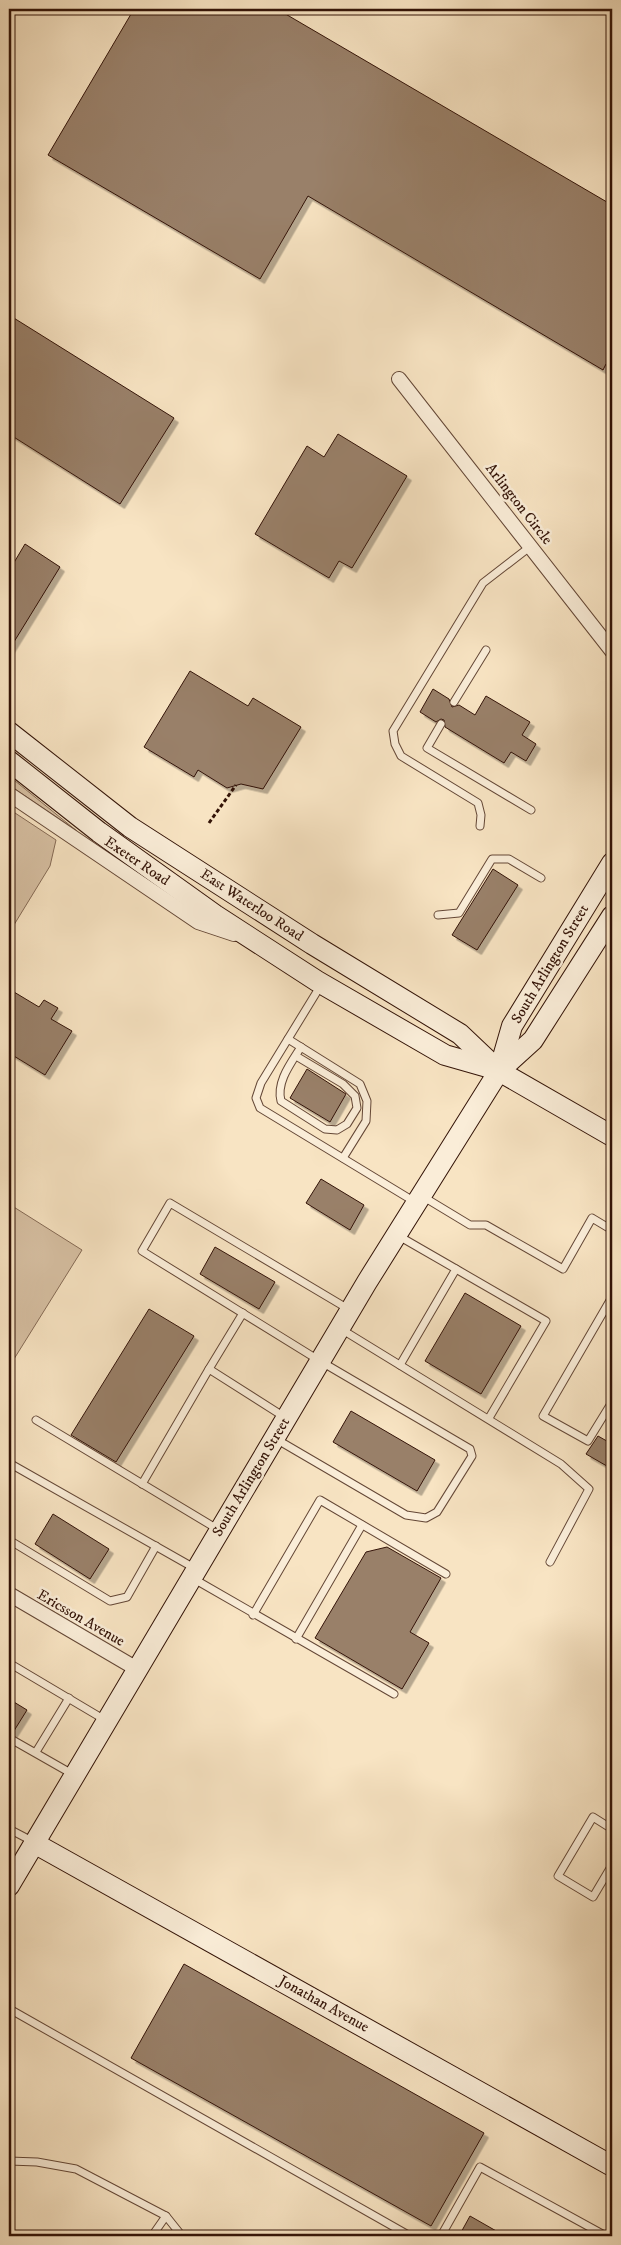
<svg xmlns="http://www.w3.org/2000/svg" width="621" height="2245" viewBox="0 0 621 2245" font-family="'IM FELL DW Pica',serif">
	<defs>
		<filter id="shadow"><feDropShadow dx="4.5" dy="4.5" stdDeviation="0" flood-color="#0004"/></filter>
	</defs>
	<rect width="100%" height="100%" fill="#f8e4c3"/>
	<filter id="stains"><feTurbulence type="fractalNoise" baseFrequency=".004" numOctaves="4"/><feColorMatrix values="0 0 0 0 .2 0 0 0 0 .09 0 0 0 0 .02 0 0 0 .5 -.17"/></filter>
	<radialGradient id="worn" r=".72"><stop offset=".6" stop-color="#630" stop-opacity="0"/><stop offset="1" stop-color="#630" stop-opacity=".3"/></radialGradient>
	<g fill="#d7c0a3" stroke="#856a55">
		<polygon points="9,776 77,831 9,785"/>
		<polygon points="9,809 56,840 50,866 9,933"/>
		<polygon points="9,1204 82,1250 9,1367"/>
	</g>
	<g fill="#998069" stroke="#331307" filter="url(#shadow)">
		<polygon points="134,9 277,9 612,205 612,367 606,364 603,370 308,196 260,279 48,155"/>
		<polygon points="9,315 174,418 120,504 9,434"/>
		<polygon points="338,434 407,476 352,568 339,561 329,578 255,534 307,446 324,457"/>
		<polygon points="25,544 60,567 9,650 9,571"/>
		<polygon points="190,671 248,706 253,698 301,727 263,789 241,784 227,788 198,770 194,777 144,747"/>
		<polygon points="433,689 449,699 452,707 459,705 475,715 486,696 530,722 522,735 536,744 526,761 511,752 504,763 445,727 444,720 441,719 436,722 420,712"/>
		<polygon points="493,869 518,885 477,950 452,935"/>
		<polygon points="9,989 39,1007 44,1000 58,1008 51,1019 72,1031 45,1075 9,1053"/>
		<polygon points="307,1069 346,1094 330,1122 290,1098"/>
		<polygon points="321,1179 364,1205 350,1230 306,1203"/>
		<polygon points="215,1247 275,1282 259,1309 200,1274"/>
		<polygon points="465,1293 521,1326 481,1394 425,1361"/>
		<polygon points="149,1309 194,1336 116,1462 71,1435"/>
		<polygon points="351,1411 435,1460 417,1491 333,1442"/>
		<polygon points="598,1436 612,1444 612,1469 586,1454"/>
		<polygon points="53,1514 109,1549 90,1579 35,1544"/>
		<polygon points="387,1547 441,1578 410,1632 429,1643 402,1689 315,1638 366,1552"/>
		<polygon points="9,1699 27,1710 12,1734 9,1733"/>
		<polygon points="184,1964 484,2133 431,2226 131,2058"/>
		<polygon points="470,2216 505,2236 459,2236"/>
	</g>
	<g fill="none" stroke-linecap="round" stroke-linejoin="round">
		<defs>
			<g id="lane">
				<polyline points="454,702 486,650"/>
				<polyline points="441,724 427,748 531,810"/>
				<polyline points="480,826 481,815 478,803 401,756 395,744 393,731 483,583 531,546"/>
				<polyline points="438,915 459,913 492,859 509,859 541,878"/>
				<polyline points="321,985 261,1083 256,1098 260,1108 415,1202"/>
				<polyline points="288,1039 360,1084 367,1101 366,1121 343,1158"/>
				<path d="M 296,1056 L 343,1084 L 355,1096 L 357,1108 L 347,1124 L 337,1130 L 325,1129 L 281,1101 C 276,1082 291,1063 301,1047"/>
				<polyline points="422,1196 470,1225 486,1225 563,1269 592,1218 612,1230"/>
				<polyline points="397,1235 456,1269 400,1365"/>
				<polyline points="456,1269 546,1321 489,1418"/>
				<polyline points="612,1297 543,1416 588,1441 612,1402"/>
				<polyline points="341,1329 561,1464 589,1489 550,1562"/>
				<polyline points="209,1369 243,1313"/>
				<polyline points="36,1420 219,1530"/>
				<polyline points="276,1439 406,1515 426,1518 437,1512 472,1456 470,1449 320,1361 142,1251 170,1203 350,1310"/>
				<polyline points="9,1463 196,1569"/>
				<polyline points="142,1484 209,1369 286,1418"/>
				<polyline points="9,1540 110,1601 127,1597 156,1546"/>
				<polyline points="194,1579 394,1694"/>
				<polyline points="253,1615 320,1500 446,1574"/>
				<polyline points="296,1639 362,1525"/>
				<polyline points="9,1663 105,1720"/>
				<polyline points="9,1738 74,1775"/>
				<polyline points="36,1752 69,1698"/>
				<polyline points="9,1829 32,1841"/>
				<polyline points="612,1829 593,1817 558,1876 593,1897 612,1865"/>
				<polyline points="13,2011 410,2236"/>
				<polyline points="9,2161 37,2162 76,2169 166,2216 182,2236"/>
				<polyline points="152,2236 166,2216"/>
				<polyline points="441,2236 480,2167 606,2236"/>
			</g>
			<g id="street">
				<polyline points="399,379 612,651"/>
				<polyline points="9,794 198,922 234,934"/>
				<polyline points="9,1594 137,1669"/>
			</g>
			<g id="secondary">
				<polyline points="9,732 130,827 312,944 460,1034 499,1071 612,1136"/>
				<polyline points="9,761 99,832 215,915 317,981 445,1055 494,1069"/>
				<polyline points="499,1071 512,1026 612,863"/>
				<polyline points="34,1843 612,2166"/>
				<polyline points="9,1886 367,1282 499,1071 533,1040 612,916"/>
			</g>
		</defs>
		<use href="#lane" stroke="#644736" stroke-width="9"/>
		<use href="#street" stroke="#644736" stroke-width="16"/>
		<use href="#secondary" stroke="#331307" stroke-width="22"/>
		<polyline stroke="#331307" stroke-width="3" stroke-dasharray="4 2.5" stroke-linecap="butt" points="209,823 236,785"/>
		<use href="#lane" stroke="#faedd8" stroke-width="7"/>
		<use href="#street" stroke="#faedd8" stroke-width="14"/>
		<use href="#secondary" stroke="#faedd8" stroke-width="20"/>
	</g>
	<g text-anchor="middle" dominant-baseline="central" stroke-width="5" stroke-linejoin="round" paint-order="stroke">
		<g font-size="15" fill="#331307" stroke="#faedd8">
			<text transform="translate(519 504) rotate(52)">Arlington Circle</text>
			<text transform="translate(137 861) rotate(34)">Exeter Road</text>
			<text transform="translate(252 905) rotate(33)">East Waterloo Road</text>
			<text transform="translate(550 964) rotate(-59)">South Arlington Street</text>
			<text transform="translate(251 1477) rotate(-59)">South Arlington Street</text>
			<text transform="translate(81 1618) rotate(30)">Ericsson Avenue</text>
			<text transform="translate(324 2004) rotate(29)">Jonathan Avenue</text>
		</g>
	</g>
	<rect width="621" height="2245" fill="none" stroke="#f8e4c3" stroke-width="30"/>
	<rect x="10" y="10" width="601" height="2225" fill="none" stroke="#331307" stroke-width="2.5"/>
	<rect x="15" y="15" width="591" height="2215" fill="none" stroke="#331307"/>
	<rect width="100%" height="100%" filter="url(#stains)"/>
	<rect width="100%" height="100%" fill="url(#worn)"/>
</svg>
